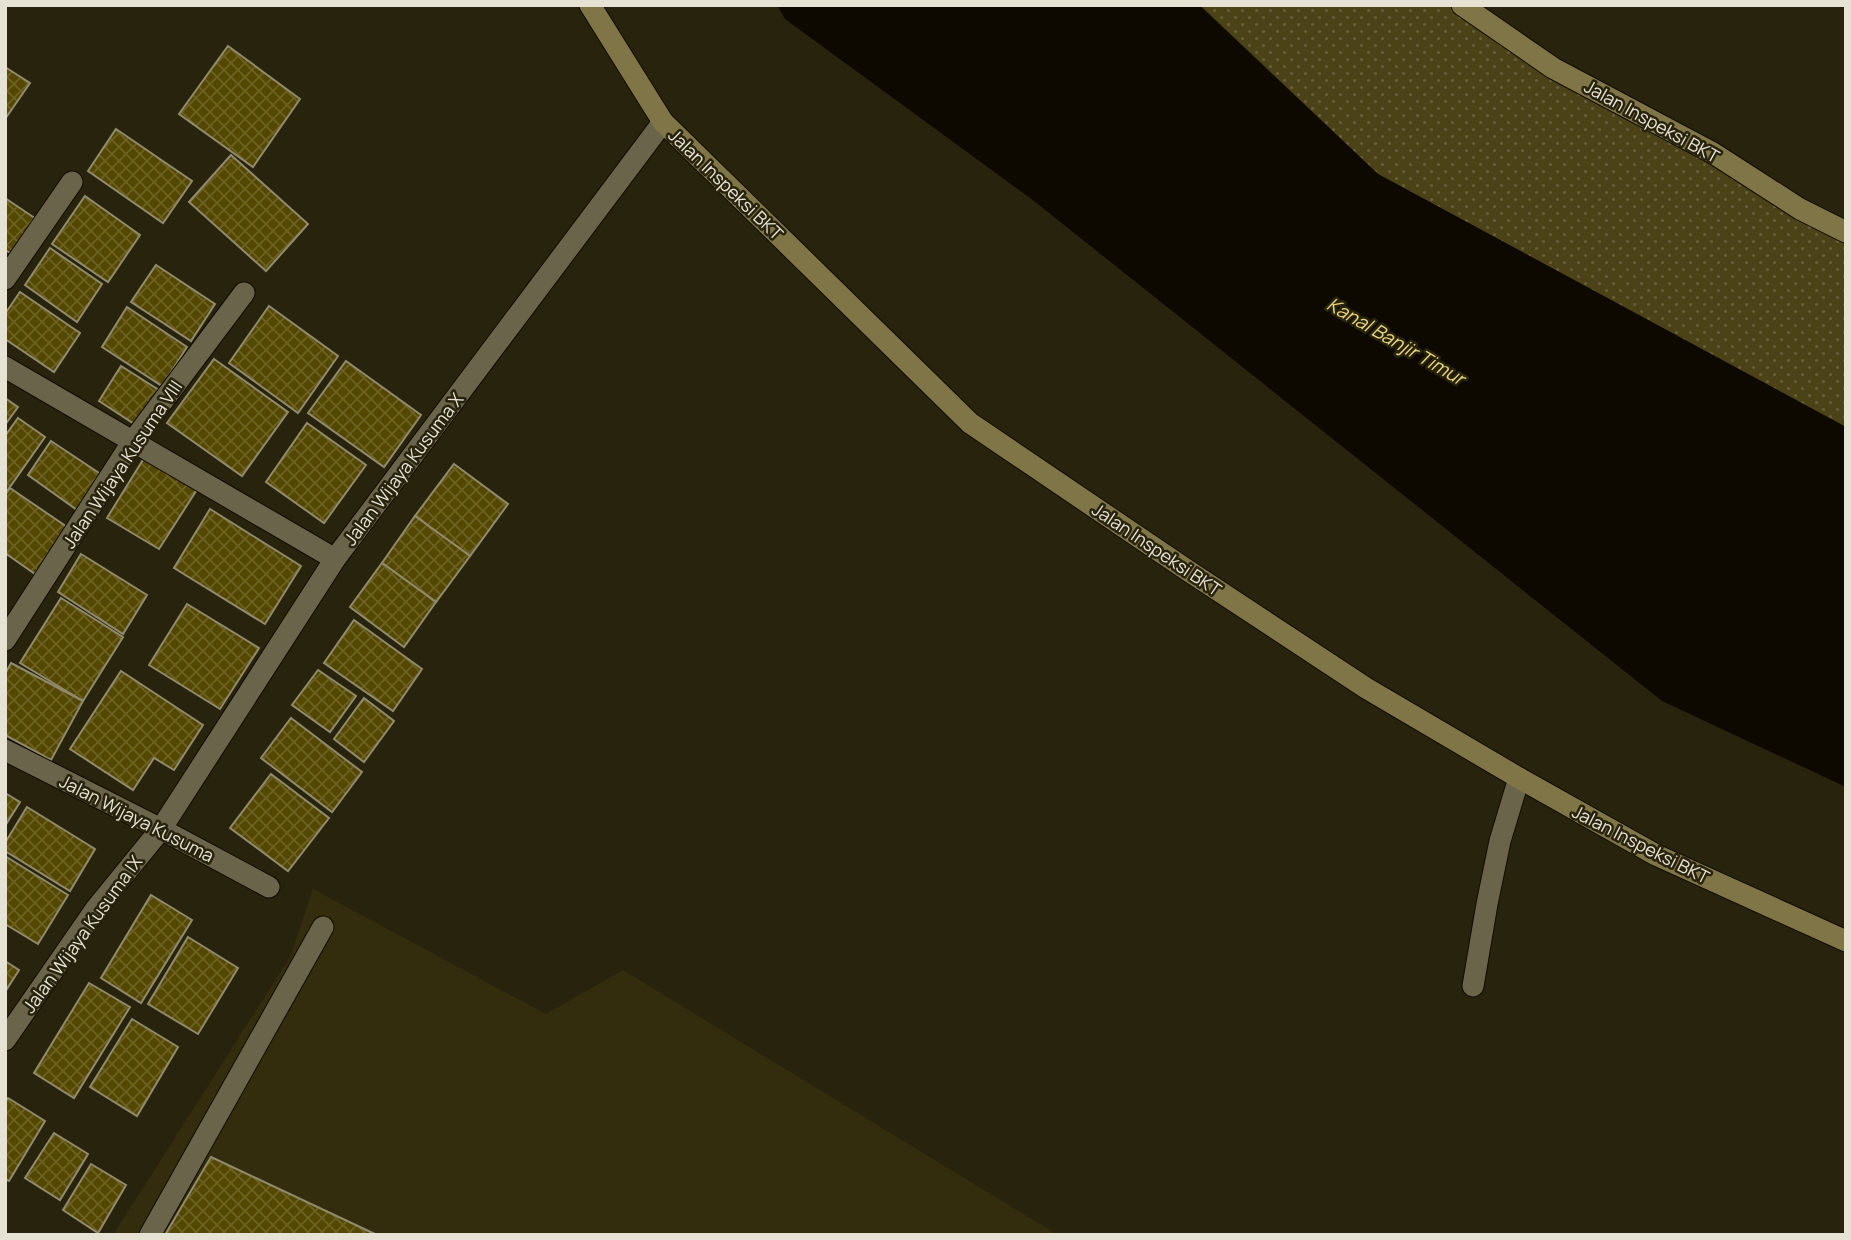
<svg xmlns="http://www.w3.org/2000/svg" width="1851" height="1240" viewBox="0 0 1851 1240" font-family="Manrope,sans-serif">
	<defs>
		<pattern id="grass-dots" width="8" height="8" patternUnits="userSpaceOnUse" patternTransform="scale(1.75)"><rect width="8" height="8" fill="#4c4218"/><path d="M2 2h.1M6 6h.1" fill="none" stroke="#665d39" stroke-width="1.8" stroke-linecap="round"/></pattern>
		<pattern id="building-cross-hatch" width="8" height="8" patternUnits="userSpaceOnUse" patternTransform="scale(1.75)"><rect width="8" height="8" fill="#544700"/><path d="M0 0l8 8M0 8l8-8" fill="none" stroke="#6d6124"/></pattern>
	</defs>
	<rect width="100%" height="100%" fill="#28230c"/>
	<polygon fill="#332d0d" points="313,889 546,1014 623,970 1058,1235 113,1235 290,957"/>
	<polygon fill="url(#grass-dots)" points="1200,5 1462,5 1846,232 1846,427 1378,174"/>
	<polygon fill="#0d0900" points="777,5 1199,5 1378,174 1846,427 1846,787 1662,701 1034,201 785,19"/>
	<g fill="url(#building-cross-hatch)" stroke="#908a6f" stroke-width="2">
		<polygon points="228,46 300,99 253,167 179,114"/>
		<polygon points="5,67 30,83 5,119"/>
		<polygon points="116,129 192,181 163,223 88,171"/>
		<polygon points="231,155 308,224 266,271 189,202"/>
		<polygon points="85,196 140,235 108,282 52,244"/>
		<polygon points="5,198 36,219 12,254 5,250"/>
		<polygon points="50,248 102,284 77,322 25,285"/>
		<polygon points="156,265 215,304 191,341 131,302"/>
		<polygon points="20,292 80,333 54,372 5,339 5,314"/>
		<polygon points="269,306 338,356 298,413 229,363"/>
		<polygon points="127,307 187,347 162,386 102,347"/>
		<polygon points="214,359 288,412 242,476 167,423"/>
		<polygon points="346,361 421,415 384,467 308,413"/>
		<polygon points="121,366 159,390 136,425 99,401"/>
		<polygon points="5,398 18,407 5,425"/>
		<polygon points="18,418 45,437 5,494 5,436"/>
		<polygon points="307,423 366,465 324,523 266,482"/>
		<polygon points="51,441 102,475 77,510 28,475"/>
		<polygon points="146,455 198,488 159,549 107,518"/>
		<polygon points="454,464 508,504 470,556 415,516"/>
		<polygon points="10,488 70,529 38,576 5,553 5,495"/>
		<polygon points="210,509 301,566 265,624 174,568"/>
		<polygon points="415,516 470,556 436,602 382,563"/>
		<polygon points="81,554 147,595 123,634 58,592"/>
		<polygon points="382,563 436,602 404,647 350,607"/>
		<polygon points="61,598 123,637 83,701 20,663"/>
		<polygon points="187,604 259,648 220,709 149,665"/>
		<polygon points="354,620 422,669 393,711 324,663"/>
		<polygon points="11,663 83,701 51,760 5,735 5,674"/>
		<polygon points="318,670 356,696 330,732 292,705"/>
		<polygon points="121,671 203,725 174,770 154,758 133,790 70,749"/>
		<polygon points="364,698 394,721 364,762 334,739"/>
		<polygon points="291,718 362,772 332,812 261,758"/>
		<polygon points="271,774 329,818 288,871 230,828"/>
		<polygon points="5,793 20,802 5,826"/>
		<polygon points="27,807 95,849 70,891 5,851 5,843"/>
		<polygon points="5,856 68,895 38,944 5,924"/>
		<polygon points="151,895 192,920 141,1003 101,978"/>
		<polygon points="188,937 238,968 198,1034 148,1004"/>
		<polygon points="5,961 19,970 5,992"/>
		<polygon points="89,983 130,1007 74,1098 34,1073"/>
		<polygon points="132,1019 178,1047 137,1116 90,1087"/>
		<polygon points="8,1098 45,1121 9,1181 5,1179 5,1102"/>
		<polygon points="54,1133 88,1154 60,1200 25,1178"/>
		<polygon points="211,1157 377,1235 165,1235"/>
		<polygon points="91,1164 126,1185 98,1233 63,1210"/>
	</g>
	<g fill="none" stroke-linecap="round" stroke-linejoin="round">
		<defs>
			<polyline id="lane" points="150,1235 323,927"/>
			<g id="street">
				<polyline points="5,279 72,182"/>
				<polyline points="5,367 335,559"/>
				<polyline points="5,640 133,441 244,293"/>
				<polyline points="5,750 161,829 269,887"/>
				<polyline points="1473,986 1487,904 1500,841 1519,778"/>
				<polyline points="5,1040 95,910 161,829 335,559 663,122"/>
			</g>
			<g id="secondary">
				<polyline points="590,5 663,122 970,423 1190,572 1366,688 1519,778 1656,855 1846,941"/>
				<polyline points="1462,5 1553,68 1713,153 1800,209 1846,232"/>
			</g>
		</defs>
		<use href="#lane" stroke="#110c00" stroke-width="23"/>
		<use href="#street" stroke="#110c00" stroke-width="23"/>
		<use href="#secondary" stroke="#110c00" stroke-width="23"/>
		<use href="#lane" stroke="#6a644b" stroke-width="21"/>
		<use href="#street" stroke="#6a644b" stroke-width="21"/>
		<use href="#secondary" stroke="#807547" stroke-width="21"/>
	</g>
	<g text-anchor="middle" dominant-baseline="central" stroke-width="5" stroke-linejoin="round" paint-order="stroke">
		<g font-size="18" fill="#e6e3d5" stroke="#28230c">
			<text transform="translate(1652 121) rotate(29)">Jalan Inspeksi BKT</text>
			<text transform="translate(726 184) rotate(44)">Jalan Inspeksi BKT</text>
			<text transform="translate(122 464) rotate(-56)">Jalan Wijaya Kusuma VIII</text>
			<text transform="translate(403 469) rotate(-53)">Jalan Wijaya Kusuma X</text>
			<text transform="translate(1157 549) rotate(34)">Jalan Inspeksi BKT</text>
			<text transform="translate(137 818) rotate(27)">Jalan Wijaya Kusuma</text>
			<text transform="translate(1641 844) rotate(27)">Jalan Inspeksi BKT</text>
			<text transform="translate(82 934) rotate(-54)">Jalan Wijaya Kusuma IX</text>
		</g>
		<g font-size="19" font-style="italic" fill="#ecd77e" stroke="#28230c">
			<text transform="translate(1396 341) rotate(30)">Kanal Banjir Timur</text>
		</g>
	</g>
	<rect width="1851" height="1240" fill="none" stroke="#e6e3d5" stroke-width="14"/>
</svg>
